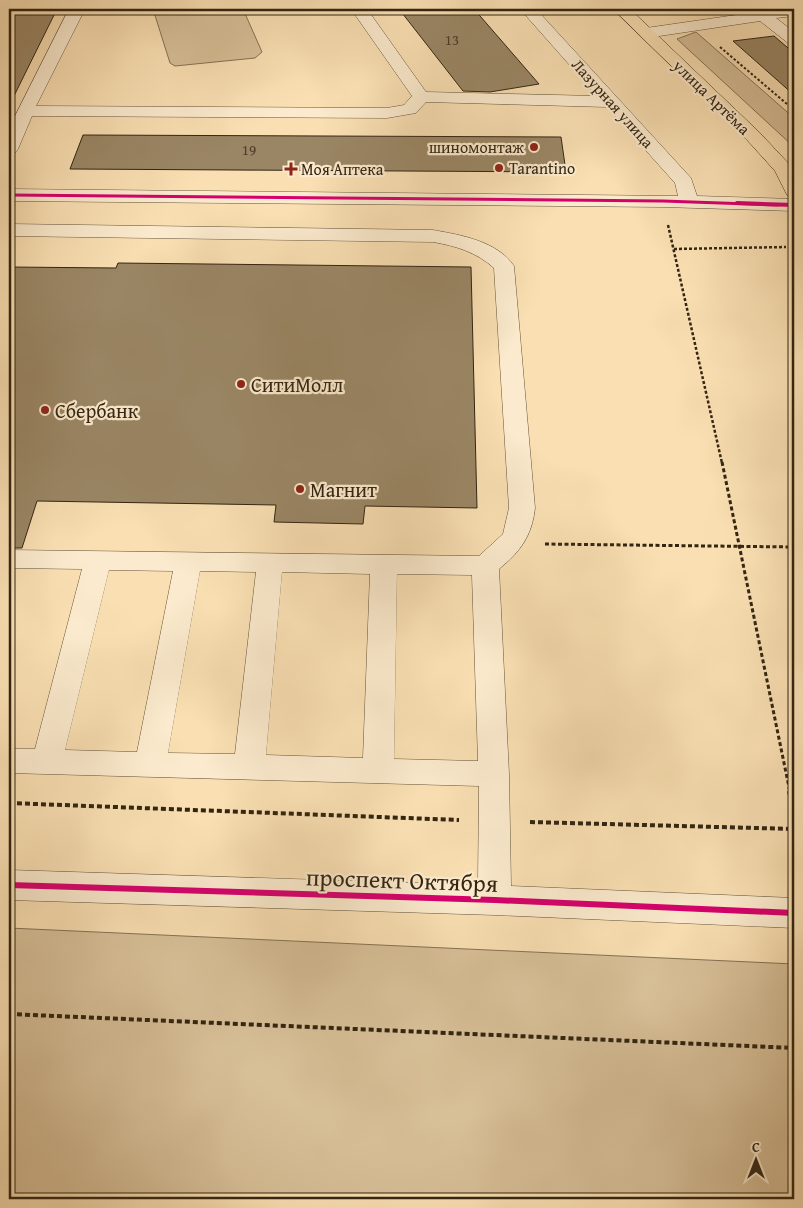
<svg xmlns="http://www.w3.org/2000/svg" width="803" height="1208" viewBox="0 0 803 1208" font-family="'Gentium Book Plus',serif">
	<rect width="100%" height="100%" fill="#f9dfb2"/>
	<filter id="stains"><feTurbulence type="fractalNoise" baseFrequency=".004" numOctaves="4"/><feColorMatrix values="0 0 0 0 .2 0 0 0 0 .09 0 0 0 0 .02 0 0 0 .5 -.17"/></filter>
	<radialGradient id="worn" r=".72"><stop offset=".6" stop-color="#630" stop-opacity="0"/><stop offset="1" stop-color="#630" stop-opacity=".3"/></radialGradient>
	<g fill="#d7bf97" stroke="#857254">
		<polygon points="153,9 243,9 262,52 255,58 175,66 170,63"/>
		<polygon points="696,32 794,118 794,147 677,39"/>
		<polygon points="9,928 794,964 794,1199 9,1199"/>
	</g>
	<g fill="#9a8665" stroke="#332512">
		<polygon points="9,9 57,9 9,106"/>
		<polygon points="399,9 474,9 539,84 490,92 463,91"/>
		<polygon points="774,36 794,53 794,95 733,41"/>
		<polygon points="83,135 561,137 566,172 70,169"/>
		<polygon points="118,263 471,267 477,508 365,506 363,524 274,522 276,505 37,501 22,548 9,548 9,267 116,268"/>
	</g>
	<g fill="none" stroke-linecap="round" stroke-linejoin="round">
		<defs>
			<g id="minor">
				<polygon points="69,9 85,9 36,106 387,108 404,105 412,96 351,9 367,9 426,92 597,96 520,9 536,9 691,178 697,196 794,199 794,211 663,207 9,201 9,189 678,196 675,183 607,107 426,102 416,113 387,118 32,116 18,149 15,153 9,154 9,128"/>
				<polygon points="747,9 794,9 794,16 776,18 794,32 794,45 788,43 760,21 646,38 638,33 646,28 750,13"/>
				<path d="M 9,224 L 433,230 C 461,235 497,241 514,266 L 535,508 C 532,536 520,552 499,569 L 509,774 L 511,886 L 794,898 L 794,928 L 495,915 L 9,900 L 9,870 L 478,885 L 479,786 L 9,773 L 9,749 L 35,749 L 82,569 L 9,568 L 9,550 L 479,556 L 503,534 L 509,508 L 494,268 C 476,252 456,246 433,242 L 9,236 ZM 109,570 L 173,571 L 137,752 L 65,750 ZM 200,571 L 256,572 L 235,754 L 168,753 ZM 282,572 L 370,574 L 363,758 L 266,755 ZM 397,574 L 472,575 L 478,761 L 394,759 Z"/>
			</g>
			<polygon id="major" points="613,9 630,9 759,132 790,165 794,173 794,197 787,195 775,171 747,140"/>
		</defs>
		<use href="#minor" stroke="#64543a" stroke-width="1"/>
		<use href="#major" stroke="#332512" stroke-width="1"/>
		<polyline stroke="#332512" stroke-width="2" stroke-dasharray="2.5 2" stroke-linecap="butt" points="720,47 794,110"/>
		<g stroke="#332512" stroke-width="2.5" stroke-dasharray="3 2" stroke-linecap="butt">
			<polyline points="668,225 722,463"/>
			<polyline points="674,249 786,247"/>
		</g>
		<g stroke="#332512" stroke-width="3" stroke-dasharray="4 2.5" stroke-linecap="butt">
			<polyline points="722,462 790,792"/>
			<polyline points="545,544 794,547"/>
		</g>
		<g stroke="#332512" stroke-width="4" stroke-dasharray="5 3" stroke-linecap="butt">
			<polyline points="789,791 794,814"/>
			<polyline points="9,803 459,820"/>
			<polyline points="530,822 794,829"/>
			<polyline points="9,1014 794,1048"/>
		</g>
		<use href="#minor" fill="#fbeacd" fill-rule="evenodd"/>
		<use href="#major" fill="#f9dfb2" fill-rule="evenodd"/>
		<defs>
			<polyline id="cycleway-far2" points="9,195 663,201 778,205"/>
			<polyline id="cycleway-far1" points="737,203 794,205"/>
			<polyline id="cycleway" points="9,885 495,900 794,913"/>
		</defs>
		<use href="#cycleway-far2" stroke="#fbeacd" stroke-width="5"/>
		<use href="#cycleway-far1" stroke="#fbeacd" stroke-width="6"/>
		<use href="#cycleway" stroke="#fbeacd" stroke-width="9"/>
		<use href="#cycleway-far2" stroke="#d6006c" stroke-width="3"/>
		<use href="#cycleway-far1" stroke="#d6006c" stroke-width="4"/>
		<use href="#cycleway" stroke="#d6006c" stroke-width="6"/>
	</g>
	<g fill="#8f2418" stroke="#fbeacd" stroke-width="2">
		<circle cx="534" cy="147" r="5"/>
		<circle cx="499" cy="168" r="5"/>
		<path d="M288.5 161.5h5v5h5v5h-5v5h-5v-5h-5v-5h5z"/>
		<circle cx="241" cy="384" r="5"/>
		<circle cx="45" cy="410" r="5"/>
		<circle cx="300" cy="489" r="5"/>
	</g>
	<g text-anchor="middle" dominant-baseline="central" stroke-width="4.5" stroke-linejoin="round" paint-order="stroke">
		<g font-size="15" fill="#4d3d27">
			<text x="452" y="39">13</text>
			<text x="249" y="149">19</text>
		</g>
		<g font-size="16" fill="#332512" stroke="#fbeacd">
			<text transform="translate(712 97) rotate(44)">улица Артёма</text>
			<text transform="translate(613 103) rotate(48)">Лазурная улица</text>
		</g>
		<g font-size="16" fill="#332512" stroke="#fbeacd" text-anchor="start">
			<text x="524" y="147" text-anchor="end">шиномонтаж</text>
			<text x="509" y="168">Tarantino</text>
			<text x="301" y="169">Моя Аптека</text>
		</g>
		<g font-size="20" fill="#332512" stroke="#fbeacd" text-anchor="start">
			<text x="251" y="384">СитиМолл</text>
			<text x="55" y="410">Сбербанк</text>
			<text x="310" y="489">Магнит</text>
		</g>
		<g font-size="24" fill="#332512" stroke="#fbeacd">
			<text transform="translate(402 880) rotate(2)">проспект Октября</text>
		</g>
	</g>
	<rect width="803" height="1208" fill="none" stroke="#f9dfb2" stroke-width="30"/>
	<rect x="10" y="10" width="783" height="1188" fill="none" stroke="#332512" stroke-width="2.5"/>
	<rect x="15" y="15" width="773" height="1178" fill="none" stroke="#332512"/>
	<g transform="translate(756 1160)" stroke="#fbeacd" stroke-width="4" paint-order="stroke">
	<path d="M0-4L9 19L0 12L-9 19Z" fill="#332512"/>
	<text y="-8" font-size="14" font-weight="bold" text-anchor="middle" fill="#332512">С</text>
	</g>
	<rect width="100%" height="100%" filter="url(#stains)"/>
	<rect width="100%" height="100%" fill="url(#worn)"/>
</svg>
